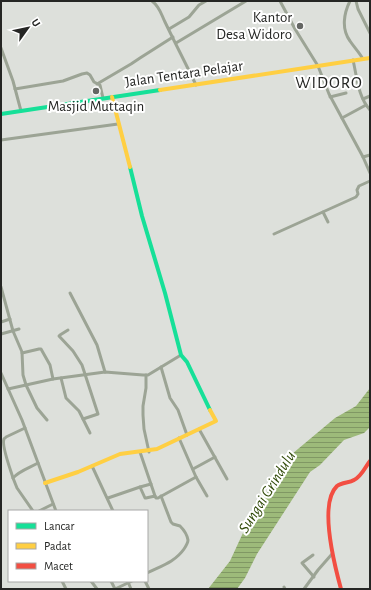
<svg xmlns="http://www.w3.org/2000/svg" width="371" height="590" viewBox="0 0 371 590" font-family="'Alegreya Sans',sans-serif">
	<defs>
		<pattern id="water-rules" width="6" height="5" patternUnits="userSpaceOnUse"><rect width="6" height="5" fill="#9dba7a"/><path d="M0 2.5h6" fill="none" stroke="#809764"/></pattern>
	</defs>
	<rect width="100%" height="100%" fill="#dde0db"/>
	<polygon fill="url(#water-rules)" points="370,388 370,427 364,433 344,440 320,465 310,472 257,554 245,578 237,589 208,589 230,561 248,522 265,497 278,472 292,454 335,418 356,406"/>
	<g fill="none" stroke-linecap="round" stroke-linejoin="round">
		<g stroke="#9ca495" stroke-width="3">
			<path d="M 152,1 C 160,7 161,14 165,22 C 175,43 186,64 196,85"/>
			<polyline points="280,1 295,29 318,66 329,94 363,157 370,173"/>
			<path d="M 350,1 C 344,13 341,29 350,41 C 354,47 359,52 363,59"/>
			<polyline points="356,1 358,9 370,33"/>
			<polyline points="169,29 189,17 199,5 206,1"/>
			<polyline points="176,43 246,1"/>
			<polyline points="1,48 13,81 21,111"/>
			<path d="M 353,60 C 357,77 358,97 370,110"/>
			<polyline points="97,84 131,64 140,58 173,37"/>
			<polyline points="15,89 63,81 82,74 87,73 90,75 94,82 100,85 103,98"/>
			<polyline points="330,97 346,93"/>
			<polyline points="363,99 370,96"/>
			<polyline points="342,118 366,105"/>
			<polyline points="1,140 118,124"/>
			<polyline points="363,157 370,155"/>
			<polyline points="323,212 328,222"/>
			<polyline points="274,234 356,197 358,194 357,190 359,186 370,181"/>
			<polyline points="1,287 13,331 22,352 23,375 26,385 37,408 47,420"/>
			<polyline points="70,293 97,345 105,372"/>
			<polyline points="1,322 10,319"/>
			<polyline points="68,330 60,335 59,336 73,351 82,365 98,414 83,419"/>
			<polyline points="1,334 19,329"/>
			<polyline points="22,353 39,349 41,349 50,365 53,379"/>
			<polyline points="161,367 170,398 178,410 187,435"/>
			<polyline points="1,373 22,420 56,511"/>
			<polyline points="146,375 146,388 143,406 143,415 144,429 149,452"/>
			<polyline points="61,378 66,398 79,411 90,433"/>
			<polyline points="8,389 53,379 105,372 143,375 148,375 181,355"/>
			<polyline points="199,429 227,479"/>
			<polyline points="179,438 196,477 207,496"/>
			<polyline points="140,452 155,496"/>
			<polyline points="92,466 113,511"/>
			<polyline points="193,469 215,457"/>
			<path d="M 13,478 C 11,471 1,445 4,439 C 4,438 6,438 6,437 L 25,428"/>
			<polyline points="140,487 151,484"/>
			<polyline points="108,498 140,487 145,498 146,498 155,496 156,498 158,498 196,477"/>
			<path d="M 33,511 L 17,488 L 13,478 C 19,471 29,468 38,463"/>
			<polyline points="39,511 53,504"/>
			<polyline points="313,555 302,563 314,577"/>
			<path d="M 147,573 C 161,566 175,562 184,549 C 186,546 188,543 188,540 C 187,534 184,530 180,526 L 173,524 L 171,522 L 161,496"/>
			<polyline points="62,581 66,589"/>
			<polyline points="91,581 97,589"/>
			<polyline points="111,581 115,589"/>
			<polyline points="145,581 149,589"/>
			<polyline points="128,582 131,589"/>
			<polyline points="284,587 285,589"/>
			<polyline points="115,589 132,581"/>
			<polyline points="304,589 318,570 332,554"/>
		</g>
		<g stroke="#16e098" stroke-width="4">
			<polyline points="1,114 160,90"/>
			<polyline points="130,167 142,216 165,293 181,355 187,362 210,410"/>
		</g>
		<g stroke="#ffcf43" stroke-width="4">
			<polyline points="160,90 370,58"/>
			<polyline points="112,97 130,167"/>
			<polyline points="45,483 78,472 120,454 157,449 216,421 210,410"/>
		</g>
		<path stroke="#f24e42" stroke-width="4" d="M 341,589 C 335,567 318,504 337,486 C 342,482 349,483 354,480 C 362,476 365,467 370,461"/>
	</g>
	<g fill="#656764" stroke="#fff" stroke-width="1.5">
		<circle cx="300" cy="26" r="4"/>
		<circle cx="96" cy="91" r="4"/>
	</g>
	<g text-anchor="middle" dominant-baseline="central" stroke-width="4" stroke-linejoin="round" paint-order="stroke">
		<g font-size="15" fill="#252624" stroke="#fff" text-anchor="end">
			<text x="292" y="17">Kantor<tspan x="292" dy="17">Desa Widoro</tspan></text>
			<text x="96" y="106" text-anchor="middle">Masjid Muttaqin</text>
		</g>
		<g font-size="15" fill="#252624" stroke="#fff">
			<text transform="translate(184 74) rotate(-8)">Jalan Tentara Pelajar</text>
		</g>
		<g font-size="16" font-style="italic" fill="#304a08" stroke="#fff">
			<text transform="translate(267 492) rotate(-58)">Sungai Grindulu</text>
		</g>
		<g font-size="17" letter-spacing="1" fill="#252624" stroke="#fff">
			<text x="329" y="82">WIDORO</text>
		</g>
	</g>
	<rect width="371" height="590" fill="none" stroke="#252624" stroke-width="4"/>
	<rect x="8" y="510" width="140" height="72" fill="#ffffff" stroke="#a8a8a7"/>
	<rect x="16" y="523" width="20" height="6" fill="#16e098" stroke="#a8a8a7"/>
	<text x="44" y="530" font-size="12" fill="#252624">Lancar</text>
	<rect x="16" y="543" width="20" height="6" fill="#ffcf43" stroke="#a8a8a7"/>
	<text x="44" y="550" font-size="12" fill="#252624">Padat</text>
	<rect x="16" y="563" width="20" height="6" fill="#f24e42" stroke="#a8a8a7"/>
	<text x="44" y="570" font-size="12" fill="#252624">Macet</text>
	<g transform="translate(28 28) rotate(57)" stroke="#ffffff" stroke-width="3" paint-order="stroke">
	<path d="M0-3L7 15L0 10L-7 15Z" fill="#252624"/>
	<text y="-6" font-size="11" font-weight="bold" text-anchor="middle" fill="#252624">U</text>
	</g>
</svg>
